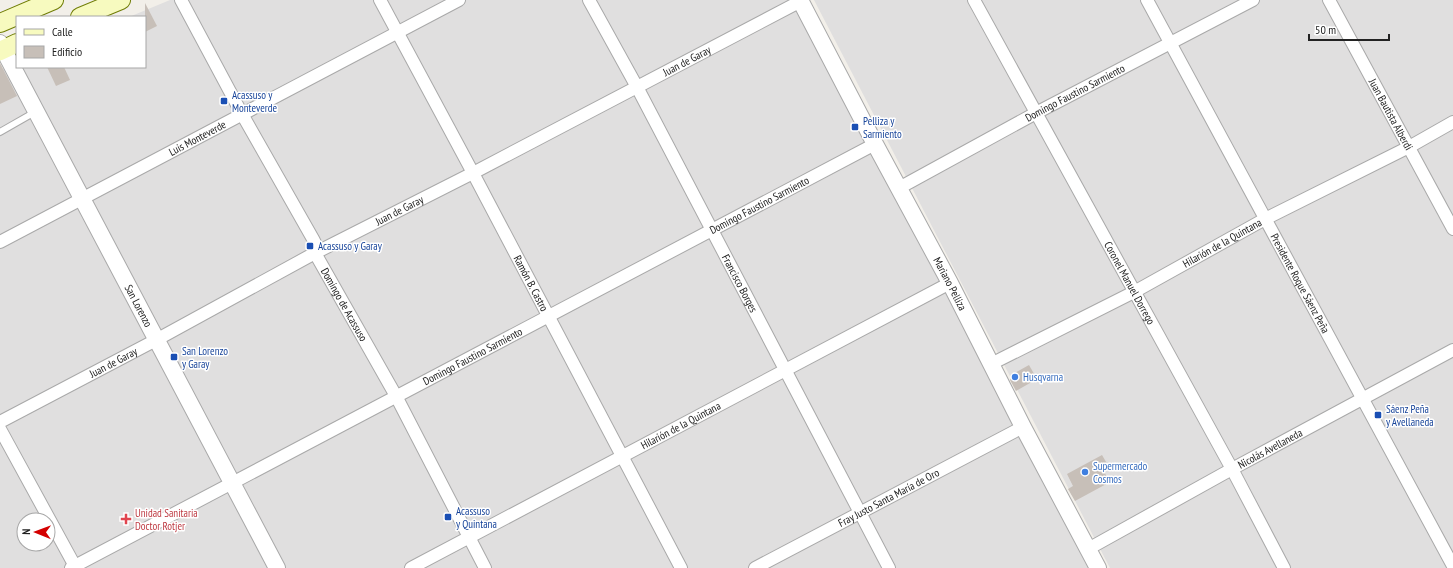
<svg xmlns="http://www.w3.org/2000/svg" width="1453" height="568" viewBox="0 0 1453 568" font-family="'PT Sans Narrow',sans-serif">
	<rect width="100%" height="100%" fill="#f2efe9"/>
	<g fill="#e0dfdf" fill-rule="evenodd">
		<path d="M 170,0 L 790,0 L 943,279 L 1093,568 L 0,568 L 0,70 L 17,63 L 17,67 L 145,67 L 145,17 L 129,17 ZM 24,520 L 48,520 L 48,544 L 24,544 Z"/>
		<polygon points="814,0 1453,0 1453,568 1110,568"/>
	</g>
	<g fill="#c7bfb8">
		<polygon points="145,3 157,26 145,32"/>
		<polygon points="0,63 17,96 0,104"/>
		<polygon points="47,67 64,67 70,80 56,86"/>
		<polygon points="1029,365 1037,379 1016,391 1010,380 1013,374"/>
		<polygon points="1102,455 1109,467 1103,470 1110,482 1075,501 1068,489 1073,486 1067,474"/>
	</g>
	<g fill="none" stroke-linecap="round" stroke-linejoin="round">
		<defs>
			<polyline id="service" points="0,132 35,112"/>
			<g id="minor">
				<path id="s1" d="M 181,0 L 242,114 L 313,239 L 316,245 L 315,253 L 396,396 L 485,568"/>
				<path id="s2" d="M 380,0 L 473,173 L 681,568"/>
				<path id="s3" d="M 589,0 L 637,87 L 889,568"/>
				<path id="s4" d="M 974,0 L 1232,469 L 1284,568"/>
				<path id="s5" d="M 1147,0 L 1453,566"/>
				<path id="s6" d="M 1329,0 L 1453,229"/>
				<path id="s7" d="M 899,188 L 1036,113 L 1253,0"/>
				<path id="s8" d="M 0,242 L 459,0"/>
				<path id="s9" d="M 991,364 L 1134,292 L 1265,219 L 1409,147 L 1453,122"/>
				<path id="s10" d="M 0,422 L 156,340 L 315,253 L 473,173 L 801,1"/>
				<polyline points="0,429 76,568"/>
				<path id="s11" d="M 1088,549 L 1232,469 L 1453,350"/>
				<path id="s12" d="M 71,568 L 875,144"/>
				<path id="s13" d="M 411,568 L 950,283"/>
				<path id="s14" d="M 755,568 L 1023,427"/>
			</g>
			<g id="tertiary">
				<path id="s15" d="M 800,0 L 875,144 L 950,283 L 1023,427 L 1098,568"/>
				<path id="s16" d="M 0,43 L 277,568"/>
			</g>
			<g id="secondary">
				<polyline points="80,17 121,0"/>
				<polyline points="0,23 54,0"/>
				<polyline points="0,51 17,43"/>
			</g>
		</defs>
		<use href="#service" stroke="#a9a9a9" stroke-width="8"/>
		<use href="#minor" stroke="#a9a9a9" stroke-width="14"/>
		<use href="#tertiary" stroke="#a9a9a9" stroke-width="18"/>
		<use href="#secondary" stroke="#707d05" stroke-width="20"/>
		<use href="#service" stroke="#fff" stroke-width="6"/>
		<use href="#minor" stroke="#fff" stroke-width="12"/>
		<use href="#tertiary" stroke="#fff" stroke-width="16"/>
		<use href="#secondary" stroke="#f7fabf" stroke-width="18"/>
	</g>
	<g fill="#1a4fb4" stroke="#fff" stroke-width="1.5">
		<rect x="220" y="97" width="8" height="8" rx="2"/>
		<rect x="851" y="123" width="8" height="8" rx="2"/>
		<rect x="306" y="242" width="8" height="8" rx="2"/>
		<rect x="170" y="353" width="8" height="8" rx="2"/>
		<rect x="1374" y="411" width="8" height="8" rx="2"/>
		<rect x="444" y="513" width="8" height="8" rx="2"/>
	</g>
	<g fill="#3f7fe0" stroke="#fff" stroke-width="1.5">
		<circle cx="1015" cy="377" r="4"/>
		<circle cx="1085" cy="472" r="4"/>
	</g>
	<path fill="#e0444e" stroke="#fff" stroke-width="1.5" d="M124 513h4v4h4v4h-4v4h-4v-4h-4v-4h4z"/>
	<g text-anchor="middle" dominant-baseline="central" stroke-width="3" stroke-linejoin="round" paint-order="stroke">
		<g font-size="11" fill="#222" stroke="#fff">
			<text stroke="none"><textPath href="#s10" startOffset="776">Juan de Garay</textPath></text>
			<text stroke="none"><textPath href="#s7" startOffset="200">Domingo Faustino Sarmiento</textPath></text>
			<text stroke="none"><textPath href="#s6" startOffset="130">Juan Bautista Alberdi</textPath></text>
			<text stroke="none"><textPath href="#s8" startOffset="223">Luis Monteverde</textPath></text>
			<text stroke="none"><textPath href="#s12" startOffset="778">Domingo Faustino Sarmiento</textPath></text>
			<text stroke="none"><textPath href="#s10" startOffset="452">Juan de Garay</textPath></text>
			<text stroke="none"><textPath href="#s9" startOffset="261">Hilarión de la Quintana</textPath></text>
			<text stroke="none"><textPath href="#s5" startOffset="322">Presidente Roque Sáenz Peña</textPath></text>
			<text stroke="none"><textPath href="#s2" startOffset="321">Ramón B. Castro</textPath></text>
			<text stroke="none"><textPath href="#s3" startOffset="321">Francisco Borges</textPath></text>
			<text stroke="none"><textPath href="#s15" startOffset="321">Mariano Pelliza</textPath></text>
			<text stroke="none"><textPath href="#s4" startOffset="323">Coronel Manuel Dorrego</textPath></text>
			<text stroke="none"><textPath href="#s1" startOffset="347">Domingo de Acassuso</textPath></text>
			<text stroke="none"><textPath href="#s16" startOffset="297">San Lorenzo</textPath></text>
			<text stroke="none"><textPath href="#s12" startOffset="454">Domingo Faustino Sarmiento</textPath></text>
			<text stroke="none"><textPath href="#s10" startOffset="128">Juan de Garay</textPath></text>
			<text stroke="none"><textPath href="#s13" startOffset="305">Hilarión de la Quintana</textPath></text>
			<text stroke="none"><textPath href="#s11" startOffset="208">Nicolás Avellaneda</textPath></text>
			<text stroke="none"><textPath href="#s14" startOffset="151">Fray Justo Santa María de Oro</textPath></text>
		</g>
		<g font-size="11" fill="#164399" stroke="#fff" text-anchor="start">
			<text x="232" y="95">Acassuso y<tspan x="232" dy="13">Monteverde</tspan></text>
			<text x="863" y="121">Pelliza y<tspan x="863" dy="13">Sarmiento</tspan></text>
			<text x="318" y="246">Acassuso y Garay</text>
			<text x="182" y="351">San Lorenzo<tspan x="182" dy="13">y Garay</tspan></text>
			<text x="1386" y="409">Sáenz Peña<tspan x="1386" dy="13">y Avellaneda</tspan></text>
			<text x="456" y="511">Acassuso<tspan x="456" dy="13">y Quintana</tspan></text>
		</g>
		<g font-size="11" fill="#366cbe" stroke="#fff" text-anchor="start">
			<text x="1023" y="377">Husqvarna</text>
			<text x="1093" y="466">Supermercado<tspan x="1093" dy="13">Cosmos</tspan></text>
		</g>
		<g font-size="11" fill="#be3a42" stroke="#fff" text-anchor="start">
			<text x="135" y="513">Unidad Sanitaria<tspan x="135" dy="13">Doctor Rotjer</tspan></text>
		</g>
	</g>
	<rect x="16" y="16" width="130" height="52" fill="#ffffff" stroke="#a7a7a7"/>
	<rect x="24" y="29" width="20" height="6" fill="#f7fabf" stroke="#a7a7a7"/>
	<text x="52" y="36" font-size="12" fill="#222222">Calle</text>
	<rect x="24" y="46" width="20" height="12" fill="#c7bfb8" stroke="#a7a7a7"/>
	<text x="52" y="56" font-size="12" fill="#222222">Edificio</text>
	<g transform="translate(36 532) rotate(271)"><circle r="19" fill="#ffffff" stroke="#a7a7a7"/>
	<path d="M0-3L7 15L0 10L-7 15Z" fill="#d40000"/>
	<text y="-6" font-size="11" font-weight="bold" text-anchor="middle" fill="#222222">N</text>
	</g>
	<path d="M1309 34v6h80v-6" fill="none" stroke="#222222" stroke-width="2"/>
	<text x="1315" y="34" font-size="12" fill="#222222" stroke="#ffffff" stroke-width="3" paint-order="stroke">50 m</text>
</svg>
